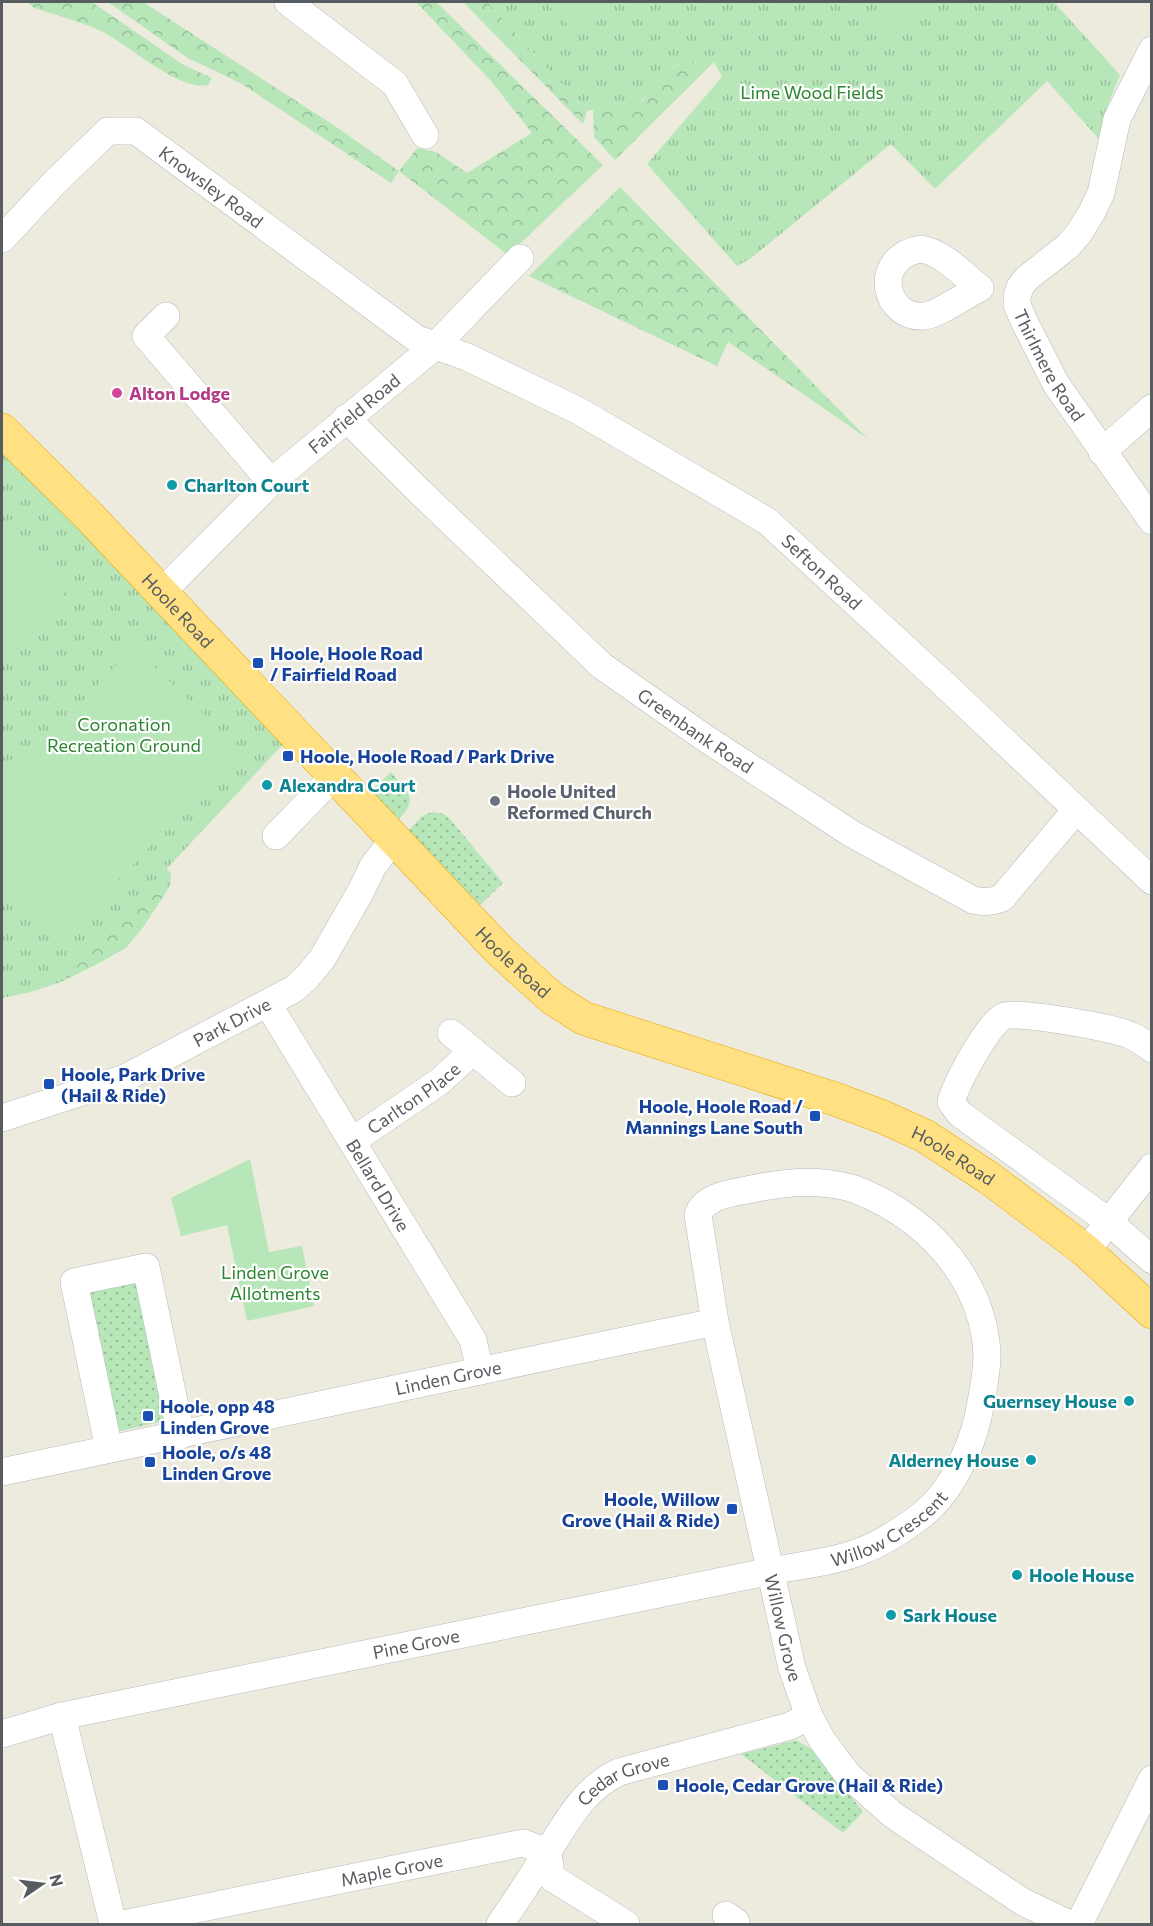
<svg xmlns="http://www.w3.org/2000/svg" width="1153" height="1926" viewBox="0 0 1153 1926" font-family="Commissioner,sans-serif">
	<defs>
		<pattern id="grass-dots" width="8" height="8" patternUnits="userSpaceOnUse" patternTransform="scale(1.5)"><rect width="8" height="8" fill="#b7e7b8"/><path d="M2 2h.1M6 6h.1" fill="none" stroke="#98be99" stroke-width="1.8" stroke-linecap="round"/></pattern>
		<pattern id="forest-crowns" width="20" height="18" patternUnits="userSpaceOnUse" patternTransform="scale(1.5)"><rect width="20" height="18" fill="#b7e7b8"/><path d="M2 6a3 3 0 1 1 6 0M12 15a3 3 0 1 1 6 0" fill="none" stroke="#98be99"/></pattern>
		<pattern id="park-tufts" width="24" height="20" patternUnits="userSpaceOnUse" patternTransform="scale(1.5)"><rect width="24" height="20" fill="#b7e7b8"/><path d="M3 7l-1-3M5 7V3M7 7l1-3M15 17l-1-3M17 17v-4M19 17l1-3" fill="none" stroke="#98be99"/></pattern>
	</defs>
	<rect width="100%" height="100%" fill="#edeade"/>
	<g fill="url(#grass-dots)">
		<path d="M 391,772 C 407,792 420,797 399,819 L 371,791 Z"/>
		<polygon points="432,812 444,814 450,819 503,883 478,907 408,831 422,816"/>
		<polygon points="132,1281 139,1287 167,1418 164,1421 120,1431 116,1430 89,1295 93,1289"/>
		<polygon points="796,1740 815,1751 863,1812 843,1833 741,1754"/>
	</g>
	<g fill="url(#forest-crowns)">
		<path d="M 27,2 L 92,2 L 182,64 L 212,78 L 208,85 C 179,92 128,44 101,31 C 80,21 56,15 34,8 Z"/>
		<polygon points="108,2 143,2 335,126 399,171 417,148 436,152 467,173 532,133 491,81 416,2 436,2 603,165 508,255 399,171 391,183 242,84 186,57"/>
		<polygon points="463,2 487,2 587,111 583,124"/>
		<polygon points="686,61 701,62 709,67 615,160 594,137 593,109 607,106 626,109 643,100 655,83 670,69"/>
		<polygon points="620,187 868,439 728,342 717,366 529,276"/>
		<polygon points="166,868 171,874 170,886 144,926 126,948 101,962 61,982"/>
	</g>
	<g fill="url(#park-tufts)">
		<path d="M 487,2 L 1054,2 L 1120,75 L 1108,105 L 1099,139 L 1047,81 L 935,189 L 891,144 L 750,259 L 737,266 L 647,164 L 722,77 L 714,62 L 709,67 C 669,44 658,97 629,108 C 621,110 613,106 605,107 C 599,107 593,110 587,111 Z"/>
		<polygon points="2,430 286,741 61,982 31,992 2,998"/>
	</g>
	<g fill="#b7e7b8">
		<polygon points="545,2 604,2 574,31"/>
		<path d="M 876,2 L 931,2 C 918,18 901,35 879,35 Z"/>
		<polygon points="2,524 69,588 2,660"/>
		<polygon points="133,647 241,750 58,944 2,890 2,786"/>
		<polygon points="250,1159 269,1252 302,1246 314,1306 247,1321 227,1225 181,1236 171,1198"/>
	</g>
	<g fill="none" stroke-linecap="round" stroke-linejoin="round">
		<defs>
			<g id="minor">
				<polyline points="288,2 395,84 425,135"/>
				<path id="s1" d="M 1152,50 L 1117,119 L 1101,193 L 1092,212 L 1079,233 L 1068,246 L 1026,279 L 1020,287 L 1017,297 L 1017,305 L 1025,323 L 1056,384 L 1152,521"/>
				<path id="s2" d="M 2,239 L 56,181 L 108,131 L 136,131 L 417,339 L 467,357 L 579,411 L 767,521 L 946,686 L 1152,881"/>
				<path d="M 921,249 C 944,253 962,274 980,288 C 966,295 938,314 925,316 C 883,320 871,257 921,249 Z"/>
				<polyline points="166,316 146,336 271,482"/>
				<path id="s3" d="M 346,418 L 419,491 L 602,666 L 702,736 L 852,834 L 973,900 C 984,903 992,902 1002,898 L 1076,810"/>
				<polyline points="1102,452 1152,408"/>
				<path id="s4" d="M 161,593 L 271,482 L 435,346 L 520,258"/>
				<polyline points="276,836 335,775"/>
				<path id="s5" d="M 268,1004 L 473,1340 L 480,1370"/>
				<path d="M 1152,1049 C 1145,1044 1139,1039 1132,1036 C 1117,1028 1018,1011 1004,1016 C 988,1023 956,1084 951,1102 L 960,1114 L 1108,1221 L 1152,1260"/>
				<polyline points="473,1051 512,1083"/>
				<path id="s6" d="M 2,1118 L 125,1078 L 294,989 L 307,977 L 322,959 L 361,891 L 373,866 L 394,839"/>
				<path id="s7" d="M 352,1141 L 439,1082 L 473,1051 L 451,1033"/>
				<polyline points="1086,1251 1152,1167"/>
				<polyline points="109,1449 74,1282 146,1267 181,1435"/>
				<path id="s8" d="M 2,1472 C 239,1421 477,1371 715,1322"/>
				<polyline points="62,1716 113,1924"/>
				<path id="s9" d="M 2,1734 L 62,1716 L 771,1571 C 802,1565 835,1562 864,1550 C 885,1542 905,1528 922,1515 C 951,1492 970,1451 978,1417 C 982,1397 987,1375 987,1354 C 984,1290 942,1236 888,1205 C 875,1198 861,1190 847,1187 C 815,1179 784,1182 752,1189 C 734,1193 704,1195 698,1215 L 715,1322 L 792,1668 L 809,1716 L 822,1740 L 848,1775 L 893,1815 L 1023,1902 L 1069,1924"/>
				<polyline points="726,1915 736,1922 735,1924"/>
				<path id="s10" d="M 123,1924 L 523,1843 L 548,1852 L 551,1877 L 626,1924"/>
				<path id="s11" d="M 500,1924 C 516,1901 531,1878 546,1854 C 567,1822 583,1789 619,1772 L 790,1726 L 809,1716"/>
				<polyline points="1079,1924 1152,1779"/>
			</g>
			<g id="highway">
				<path id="s12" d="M 2,430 L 89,516 L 500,951 L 552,998 L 583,1018 L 835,1099 L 883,1117 L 925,1136 L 989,1178 L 1086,1251 L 1152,1312"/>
			</g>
		</defs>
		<use href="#minor" stroke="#b7babf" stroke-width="28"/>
		<use href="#highway" stroke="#eba500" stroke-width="34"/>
		<use href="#minor" stroke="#fff" stroke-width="27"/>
		<use href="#highway" stroke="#ffe183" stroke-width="33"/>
	</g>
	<circle fill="#d1479c" stroke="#fff" stroke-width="2" cx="117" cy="393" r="6"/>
	<g fill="#0f9aa8" stroke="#fff" stroke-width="2">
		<circle cx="172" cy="485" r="6"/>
		<circle cx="267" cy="785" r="6"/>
		<circle cx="1129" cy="1401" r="6"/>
		<circle cx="1031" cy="1460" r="6"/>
		<circle cx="1017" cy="1575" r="6"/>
		<circle cx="891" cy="1615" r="6"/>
	</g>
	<g fill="#1a4fb4" stroke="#fff" stroke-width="2">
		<rect x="252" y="657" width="12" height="12" rx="3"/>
		<rect x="282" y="750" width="12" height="12" rx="3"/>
		<rect x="43" y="1078" width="12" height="12" rx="3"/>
		<rect x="809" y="1110" width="12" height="12" rx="3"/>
		<rect x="142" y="1410" width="12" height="12" rx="3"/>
		<rect x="144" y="1456" width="12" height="12" rx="3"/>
		<rect x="726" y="1503" width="12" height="12" rx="3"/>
		<rect x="657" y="1779" width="12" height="12" rx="3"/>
	</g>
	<circle fill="#6b7280" stroke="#fff" stroke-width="2" cx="495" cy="801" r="6"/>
	<g text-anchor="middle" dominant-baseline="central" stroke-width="4.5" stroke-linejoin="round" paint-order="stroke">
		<g font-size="18" fill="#2c8531" stroke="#fff">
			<text x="812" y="92">Lime Wood Fields</text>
			<text x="124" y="724">Coronation<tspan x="124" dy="21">Recreation Ground</tspan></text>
			<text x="275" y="1272">Linden Grove<tspan x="275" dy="21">Allotments</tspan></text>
		</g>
		<g font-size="18" fill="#575c61" stroke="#fff">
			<text stroke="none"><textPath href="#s2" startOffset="273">Knowsley Road</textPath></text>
			<text stroke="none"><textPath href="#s1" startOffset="366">Thirlmere Road</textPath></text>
			<text stroke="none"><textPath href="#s4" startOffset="264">Fairfield Road</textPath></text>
			<text stroke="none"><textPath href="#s2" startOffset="999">Sefton Road</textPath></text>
			<text stroke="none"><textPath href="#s12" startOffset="252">Hoole Road</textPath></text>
			<text stroke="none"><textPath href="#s3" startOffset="470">Greenbank Road</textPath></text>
			<text stroke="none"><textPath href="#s12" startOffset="738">Hoole Road</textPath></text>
			<text stroke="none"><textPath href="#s6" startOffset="250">Park Drive</textPath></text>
			<text stroke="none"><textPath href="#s7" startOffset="75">Carlton Place</textPath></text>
			<text stroke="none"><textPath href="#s12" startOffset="1224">Hoole Road</textPath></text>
			<text stroke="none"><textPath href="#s5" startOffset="212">Bellard Drive</textPath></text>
			<text stroke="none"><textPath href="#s8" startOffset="456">Linden Grove</textPath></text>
			<text stroke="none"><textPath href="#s9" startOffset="914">Willow Crescent</textPath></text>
			<text stroke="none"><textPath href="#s9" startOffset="1940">Willow Grove</textPath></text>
			<text stroke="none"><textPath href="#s9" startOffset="424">Pine Grove</textPath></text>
			<text stroke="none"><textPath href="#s11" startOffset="196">Cedar Grove</textPath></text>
			<text stroke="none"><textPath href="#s10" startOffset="274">Maple Grove</textPath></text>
		</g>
		<g font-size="18" font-weight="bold" fill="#b23c85" stroke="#fff" text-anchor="start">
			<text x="129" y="393">Alton Lodge</text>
		</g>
		<g font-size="18" font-weight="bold" fill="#0d838f" stroke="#fff" text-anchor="start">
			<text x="184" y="485">Charlton Court</text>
			<text x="279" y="785">Alexandra Court</text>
			<text x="1117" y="1401" text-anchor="end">Guernsey House</text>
			<text x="1019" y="1460" text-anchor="end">Alderney House</text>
			<text x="1029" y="1575">Hoole House</text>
			<text x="903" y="1615">Sark House</text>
		</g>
		<g font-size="18" font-weight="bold" fill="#164399" stroke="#fff" text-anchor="start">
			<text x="270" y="653">Hoole, Hoole Road<tspan x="270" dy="21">/ Fairfield Road</tspan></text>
			<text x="300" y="756">Hoole, Hoole Road / Park Drive</text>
			<text x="61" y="1074">Hoole, Park Drive<tspan x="61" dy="21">(Hail &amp; Ride)</tspan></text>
			<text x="803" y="1106" text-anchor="end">Hoole, Hoole Road /<tspan x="803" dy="21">Mannings Lane South</tspan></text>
			<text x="160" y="1406">Hoole, opp 48<tspan x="160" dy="21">Linden Grove</tspan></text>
			<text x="162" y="1452">Hoole, o/s 48<tspan x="162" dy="21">Linden Grove</tspan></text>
			<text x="720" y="1499" text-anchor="end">Hoole, Willow<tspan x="720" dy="21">Grove (Hail &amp; Ride)</tspan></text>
			<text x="675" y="1785">Hoole, Cedar Grove (Hail &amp; Ride)</text>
		</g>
		<g font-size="18" font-weight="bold" fill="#5b616d" stroke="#fff" text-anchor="start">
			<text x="507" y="791">Hoole United<tspan x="507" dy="21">Reformed Church</tspan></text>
		</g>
	</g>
	<rect width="1153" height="1926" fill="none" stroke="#575c61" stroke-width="6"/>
	<g transform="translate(42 1884) rotate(76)" stroke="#ffffff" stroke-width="4.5" paint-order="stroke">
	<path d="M0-4.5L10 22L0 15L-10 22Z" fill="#575c61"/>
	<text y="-9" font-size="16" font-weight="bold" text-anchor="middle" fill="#575c61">N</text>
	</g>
</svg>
